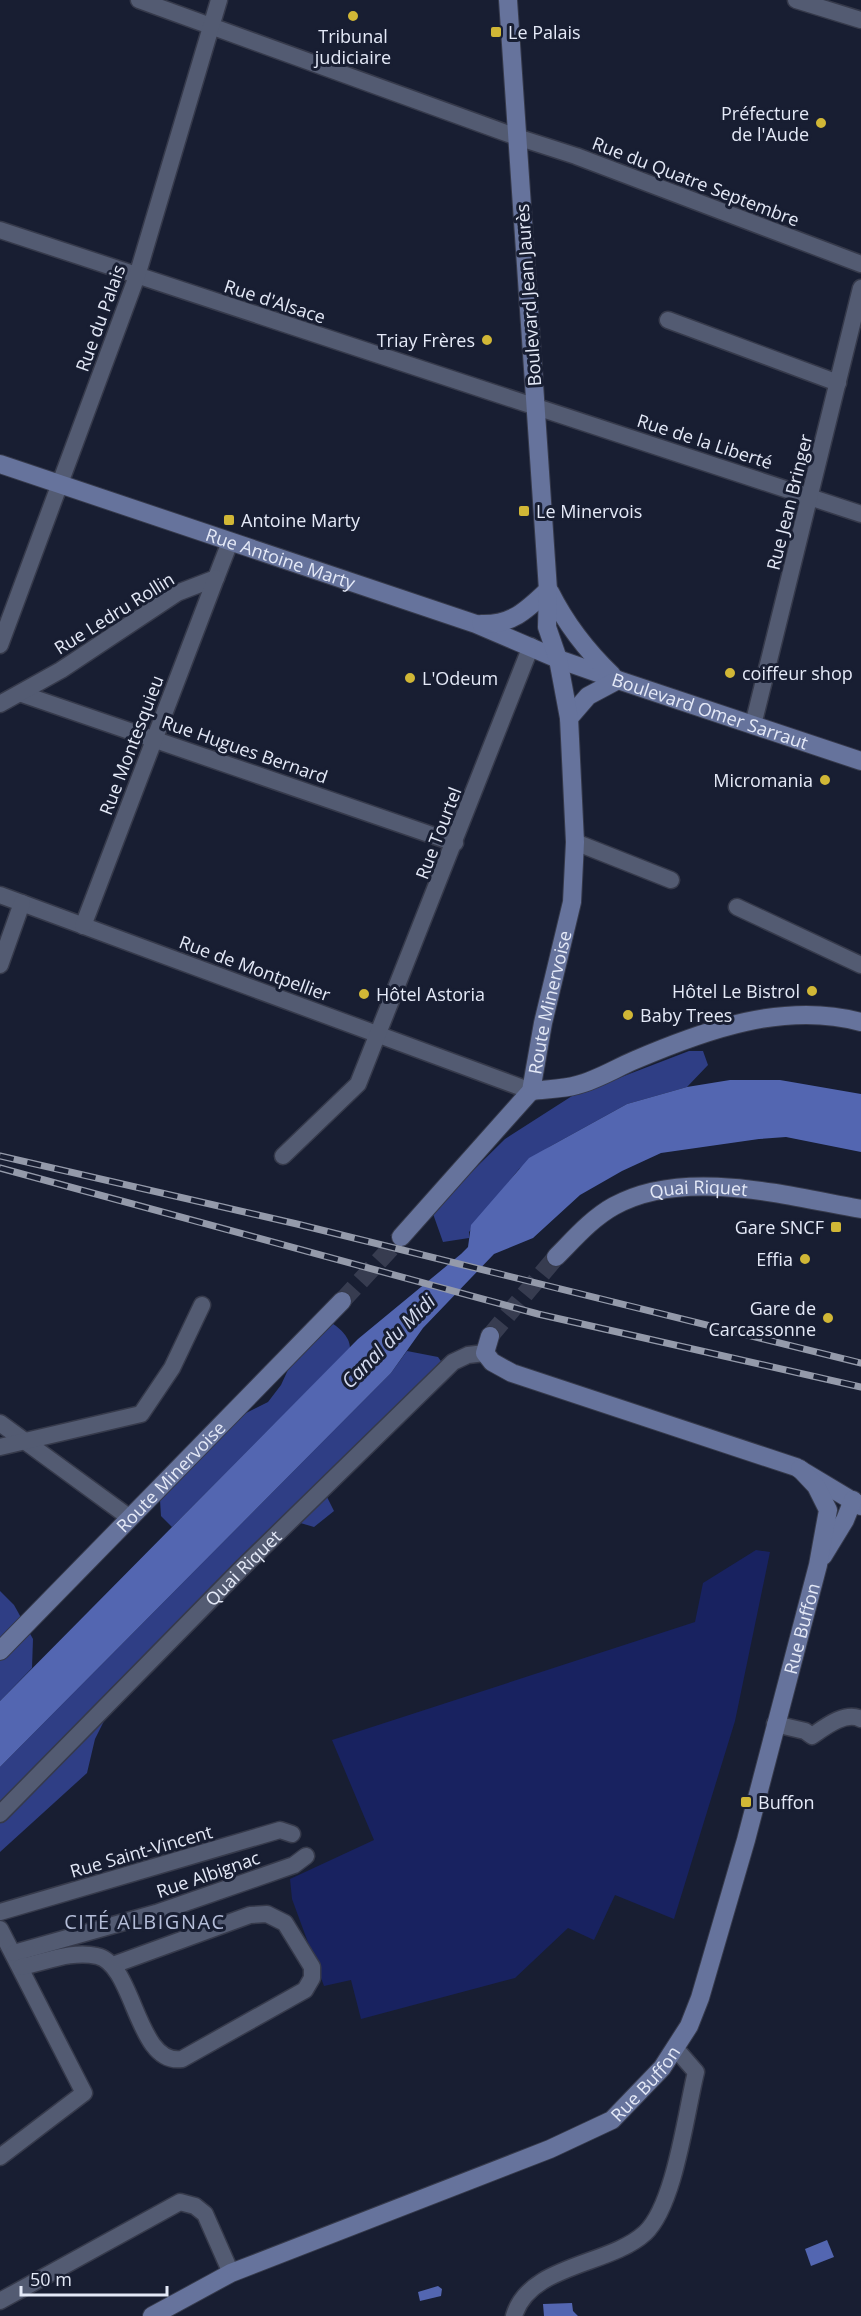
<svg xmlns="http://www.w3.org/2000/svg" width="861" height="2316" viewBox="0 0 861 2316" font-family="'Open Sans',sans-serif">
	<rect width="100%" height="100%" fill="#181e32"/>
	<polygon fill="#182260" points="756,1550 770,1552 735,1721 674,1919 615,1895 594,1940 568,1928 515,1978 361,2019 351,1980 324,1986 292,1899 290,1879 374,1840 332,1740 695,1622 703,1583"/>
	<g fill="#2f3e85">
		<polygon points="689,1051 703,1051 708,1065 687,1087 627,1104 549,1147 519,1169 469,1232 469,1238 443,1242 432,1211 505,1139 572,1096"/>
		<path d="M 329,1321 C 338,1327 350,1336 350,1348 L 172,1527 L 161,1516 L 160,1500 L 178,1478 L 242,1415 L 268,1402 L 281,1385 L 292,1361 Z"/>
		<polygon points="407,1351 438,1357 443,1364 320,1483 334,1511 314,1527 297,1522 203,1599 109,1690 104,1721 95,1739 87,1773 0,1852 0,1767 391,1373"/>
		<polygon points="0,1591 14,1605 33,1639 32,1668 0,1701"/>
	</g>
	<g fill="#5366b1">
		<polygon points="730,1080 780,1080 861,1094 861,1152 786,1137 759,1139 661,1153 622,1171 580,1195 533,1238 494,1254 423,1328 391,1373 0,1767 0,1701 358,1339 461,1254 468,1247 471,1225 529,1158 627,1104 687,1087"/>
		<polygon points="827,2240 834,2257 811,2266 805,2249"/>
		<polygon points="438,2286 442,2289 441,2296 420,2301 418,2292"/>
		<polygon points="572,2303 573,2311 578,2316 544,2316 543,2304"/>
	</g>
	<g fill="none" stroke-linecap="round" stroke-linejoin="round">
		<g stroke="#373c50" stroke-width="18" stroke-dasharray="18 9" stroke-linecap="butt">
			<polyline points="342,1301 401,1237"/>
			<polyline points="490,1336 556,1257"/>
		</g>
		<defs>
			<g id="street">
				<polyline points="139,0 517,137 576,156 861,264"/>
				<polyline points="796,0 861,20"/>
				<polyline points="0,230 861,514"/>
				<polyline points="668,320 838,383"/>
				<polyline points="0,645 137,276 219,0"/>
				<polyline points="22,694 455,843"/>
				<polyline points="0,704 61,670 177,593 216,578 230,542"/>
				<polyline points="753,725 861,288"/>
				<polyline points="575,842 671,880"/>
				<polyline points="0,895 531,1091"/>
				<polyline points="737,907 861,965"/>
				<polyline points="83,926 216,578"/>
				<polyline points="0,965 22,903"/>
				<polyline points="283,1156 358,1084 531,646"/>
				<polyline points="0,1423 130,1518"/>
				<polyline points="0,1447 141,1414 172,1368 202,1305"/>
				<path d="M 775,1724 L 805,1731 L 812,1736 C 825,1727 845,1711 861,1719"/>
				<path id="s1" d="M 0,1814 L 241,1569 L 453,1362 L 468,1355 L 485,1353"/>
				<polyline points="0,1912 280,1830 292,1834"/>
				<polyline points="0,1929 84,2093 0,2157"/>
				<polyline points="14,1953 156,1913 294,1865 306,1856"/>
				<path d="M 21,1967 C 46,1962 72,1950 97,1956 C 135,1964 136,2066 182,2059 L 305,1990 L 312,1978 L 312,1967 L 285,1923 L 267,1914 L 250,1915 L 113,1965"/>
				<polyline points="0,2301 180,2202 195,2206 205,2214 231,2273"/>
				<path d="M 514,2316 C 529,2264 609,2266 645,2233 C 675,2205 686,2112 696,2072 L 676,2049"/>
			</g>
			<g id="secondary">
				<path id="s2" d="M 0,464 L 476,624 L 558,659 L 618,680 L 861,761"/>
				<path d="M 550,592 C 566,624 586,650 612,675"/>
				<path d="M 481,624 C 512,625 527,610 548,590"/>
				<polyline points="569,718 588,696 618,680"/>
				<path d="M 531,1091 C 546,1089 563,1089 577,1085 C 597,1080 616,1068 635,1060 C 705,1030 785,1001 861,1022"/>
				<path id="s3" d="M 401,1237 L 531,1091 L 543,1023 L 572,902 L 575,842 L 569,718 L 558,659 L 547,627 L 548,590 L 508,0"/>
				<path id="s4" d="M 556,1257 C 574,1239 592,1218 614,1206 C 684,1167 787,1196 861,1209"/>
				<polyline points="490,1336 485,1353 492,1362 512,1373 796,1467 861,1506"/>
				<polyline points="823,1556 845,1520 853,1500"/>
				<path id="s5" d="M 0,1651 L 342,1301"/>
				<path id="s6" d="M 152,2316 L 231,2273 L 550,2149 L 612,2120 L 662,2068 L 689,2026 L 700,1998 L 746,1840 L 818,1565 L 828,1510 L 816,1486 L 800,1469"/>
			</g>
		</defs>
		<use href="#street" stroke="#363a4b" stroke-width="19"/>
		<use href="#secondary" stroke="#363a4b" stroke-width="20"/>
		<use href="#street" stroke="#535b72" stroke-width="16"/>
		<use href="#secondary" stroke="#66739c" stroke-width="18"/>
		<defs>
			<g id="rail">
				<polyline points="0,1156 297,1224 861,1363"/>
				<polyline points="0,1168 538,1314 861,1387"/>
			</g>
		</defs>
		<use href="#rail" stroke="#949aaa" stroke-width="7"/>
		<use href="#rail" stroke="#181e32" stroke-width="4.5" stroke-dasharray="14" stroke-linecap="butt"/>
	</g>
	<g fill="#d1b736" stroke="#181e32" stroke-width="2">
		<circle cx="353" cy="16" r="6"/>
		<rect x="490" y="26" width="12" height="12" rx="3"/>
		<circle cx="821" cy="123" r="6"/>
		<circle cx="487" cy="340" r="6"/>
		<rect x="518" y="505" width="12" height="12" rx="3"/>
		<rect x="223" y="514" width="12" height="12" rx="3"/>
		<circle cx="730" cy="673" r="6"/>
		<circle cx="410" cy="678" r="6"/>
		<circle cx="825" cy="780" r="6"/>
		<circle cx="812" cy="991" r="6"/>
		<circle cx="364" cy="994" r="6"/>
		<circle cx="628" cy="1015" r="6"/>
		<rect x="830" y="1221" width="12" height="12" rx="3"/>
		<circle cx="805" cy="1259" r="6"/>
		<circle cx="828" cy="1318" r="6"/>
		<rect x="740" y="1796" width="12" height="12" rx="3"/>
	</g>
	<g text-anchor="middle" dominant-baseline="central" stroke-width="6" stroke-linejoin="round" paint-order="stroke">
		<g font-size="18" fill="#e4e9f7" stroke="#181e32" text-anchor="start">
			<text x="508" y="32">Le Palais</text>
			<text x="353" y="36" text-anchor="middle">Tribunal<tspan x="353" dy="21">judiciaire</tspan></text>
			<text x="809" y="113" text-anchor="end">Préfecture<tspan x="809" dy="21">de l'Aude</tspan></text>
			<text x="475" y="340" text-anchor="end">Triay Frères</text>
			<text x="536" y="511">Le Minervois</text>
			<text x="241" y="520">Antoine Marty</text>
			<text x="742" y="673">coiffeur shop</text>
			<text x="422" y="678">L'Odeum</text>
			<text x="813" y="780" text-anchor="end">Micromania</text>
			<text x="800" y="991" text-anchor="end">Hôtel Le Bistrol</text>
			<text x="376" y="994">Hôtel Astoria</text>
			<text x="640" y="1015">Baby Trees</text>
			<text x="824" y="1227" text-anchor="end">Gare SNCF</text>
			<text x="793" y="1259" text-anchor="end">Effia</text>
			<text x="816" y="1308" text-anchor="end">Gare de<tspan x="816" dy="21">Carcassonne</tspan></text>
			<text x="758" y="1802">Buffon</text>
		</g>
		<g font-size="18" fill="#e4e9f7" stroke="#181e32">
			<text transform="translate(696 181) rotate(21)">Rue du Quatre Septembre</text>
			<text transform="translate(528 295) rotate(-94)">Boulevard Jean Jaurès</text>
			<text transform="translate(275 301) rotate(18)">Rue d'Alsace</text>
			<text transform="translate(100 318) rotate(-70)">Rue du Palais</text>
			<text transform="translate(705 441) rotate(18)">Rue de la Liberté</text>
			<text transform="translate(789 502) rotate(-76)">Rue Jean Bringer</text>
			<text stroke="none"><textPath href="#s2" startOffset="296">Rue Antoine Marty</textPath></text>
			<text transform="translate(114 613) rotate(-32)">Rue Ledru Rollin</text>
			<text stroke="none"><textPath href="#s2" startOffset="752">Boulevard Omer Sarraut</textPath></text>
			<text transform="translate(131 745) rotate(-69)">Rue Montesquieu</text>
			<text transform="translate(245 749) rotate(19)">Rue Hugues Bernard</text>
			<text transform="translate(438 833) rotate(-69)">Rue Tourtel</text>
			<text transform="translate(255 968) rotate(20)">Rue de Montpellier</text>
			<text stroke="none"><textPath href="#s3" startOffset="286">Route Minervoise</textPath></text>
			<text stroke="none"><textPath href="#s4" startOffset="165">Quai Riquet</textPath></text>
			<text stroke="none"><textPath href="#s5" startOffset="244">Route Minervoise</textPath></text>
			<text stroke="none"><textPath href="#s1" startOffset="346">Quai Riquet</textPath></text>
			<text stroke="none"><textPath href="#s6" startOffset="1036">Rue Buffon</textPath></text>
			<text transform="translate(141 1851) rotate(-16)">Rue Saint-Vincent</text>
			<text transform="translate(208 1874) rotate(-19)">Rue Albignac</text>
			<text stroke="none"><textPath href="#s6" startOffset="550">Rue Buffon</textPath></text>
		</g>
		<g font-size="20" font-style="italic" fill="#d3daef" stroke="#181e32">
			<text transform="translate(388 1341) rotate(-45)">Canal du Midi</text>
		</g>
		<g font-size="20" letter-spacing="1.5" fill="#b4bdd8" stroke="#181e32">
			<text x="145" y="1921">CITÉ ALBIGNAC</text>
		</g>
	</g>
	<path d="M21 2286v9h146v-9" fill="none" stroke="#e4e9f7" stroke-width="3"/>
	<text x="30" y="2286" font-size="18" fill="#e4e9f7" stroke="#181e32" stroke-width="4.5" paint-order="stroke">50 m</text>
</svg>
